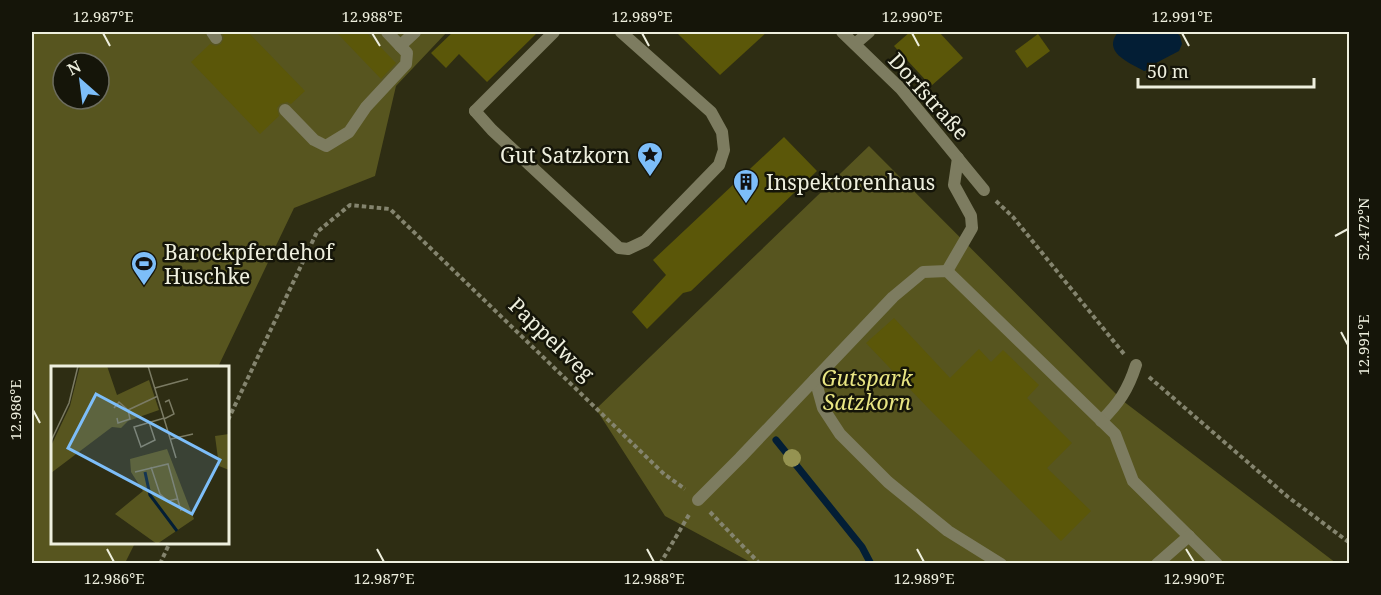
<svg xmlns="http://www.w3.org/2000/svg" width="1381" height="595" viewBox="0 0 1381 595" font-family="'Noto Serif',serif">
	<rect width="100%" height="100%" fill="#2e2d13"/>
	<g fill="#57551f" fill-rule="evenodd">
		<path d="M 32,32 L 447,32 L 396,86 L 375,176 L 294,208 L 218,367 L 52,367 L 52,542 L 135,543 L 125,563 L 32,563 ZM 63,63 L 99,63 L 99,99 L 63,99 Z"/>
		<polygon points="869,146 1123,401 1336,563 752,563 665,516 596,409"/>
	</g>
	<path fill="#031e35" d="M 1118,32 L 1176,32 L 1180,36 L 1182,44 L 1179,51 L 1154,64 L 1148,70 L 1144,71 C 1128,62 1102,52 1118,32 Z"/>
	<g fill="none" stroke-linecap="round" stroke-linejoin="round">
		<polyline stroke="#031e35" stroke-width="7" points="776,440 862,547 871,564"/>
	</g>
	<g fill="#5b5709">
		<polygon points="222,32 248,32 305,91 291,104 287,102 280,104 277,108 279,116 260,134 191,62 210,44 216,46 221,44 224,38"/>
		<polygon points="336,32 366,32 396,63 381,79"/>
		<polygon points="453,32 538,32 487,82 459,54 446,68 431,53"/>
		<polygon points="676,32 767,32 720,75"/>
		<polygon points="910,32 939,32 963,58 931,86 894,46"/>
		<polygon points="1038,34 1050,51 1027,68 1015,51"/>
		<polygon points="784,137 817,171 691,291 683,293 647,329 632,312 666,275 653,260"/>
		<polygon points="894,318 950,378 979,349 991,362 1003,350 1039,385 1027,398 1072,443 1047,468 1091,511 1061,541 927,407 866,343"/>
	</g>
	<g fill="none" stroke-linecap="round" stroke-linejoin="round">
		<g stroke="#84846e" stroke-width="4" stroke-dasharray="4.5 3" stroke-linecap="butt">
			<polyline points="996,201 1013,217 1124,354"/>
			<polyline points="1149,377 1288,497 1350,543"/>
			<polyline points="228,420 317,232 350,205 390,209 664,474 685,489"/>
			<polyline points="710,512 760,564"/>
			<polyline points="160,564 170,542"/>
			<polyline points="660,564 690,513"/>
		</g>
		<g stroke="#7d7c60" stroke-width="12">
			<polyline points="212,32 216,38"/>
			<polyline points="855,44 869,32"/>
			<polyline points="400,46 415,32"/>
			<polyline points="285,110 314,140 326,146 349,132 366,107 406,64 407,53 387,32"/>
			<polyline points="475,111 492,130 619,248 628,249 645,241 719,165 724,150 722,132 711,112 621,32"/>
			<polyline points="947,271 972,228 971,216 954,185 958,158"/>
			<polyline points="815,379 823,408 840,434 888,482 948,531 1001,564"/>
			<path d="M 1101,421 C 1119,403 1128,390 1136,365"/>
			<polyline points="698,500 740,458 893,297 923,272 947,271 1115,434 1133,481 1217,564"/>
			<polyline points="1157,564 1189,536"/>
		</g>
		<g stroke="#7d7c60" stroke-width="12">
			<polyline points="842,32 901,89 984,190"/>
			<polyline points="475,111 554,32"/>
		</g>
	</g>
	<circle fill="#959351" cx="792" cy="458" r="9"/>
	<path fill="none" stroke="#eeefde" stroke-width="2" d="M 103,33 L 110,46M 372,33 L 380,46M 642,33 L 649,46M 912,33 L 919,46M 1182,33 L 1189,46M 1335,236 L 1348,229M 1341,332 L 1348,345M 33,410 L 40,423M 107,549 L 114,562M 377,549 L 384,562M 647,549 L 654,562M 917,549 L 924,562M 1186,549 L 1194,562"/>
	<defs>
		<symbol id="sight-pin" viewBox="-11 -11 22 30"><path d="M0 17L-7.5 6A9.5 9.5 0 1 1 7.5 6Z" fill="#7dbef9" stroke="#151509"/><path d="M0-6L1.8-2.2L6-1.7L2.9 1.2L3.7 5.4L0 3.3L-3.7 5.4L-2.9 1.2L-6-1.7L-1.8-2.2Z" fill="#111"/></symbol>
		<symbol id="building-pin" viewBox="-11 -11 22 30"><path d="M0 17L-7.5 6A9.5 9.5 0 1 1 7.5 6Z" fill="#7dbef9" stroke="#151509"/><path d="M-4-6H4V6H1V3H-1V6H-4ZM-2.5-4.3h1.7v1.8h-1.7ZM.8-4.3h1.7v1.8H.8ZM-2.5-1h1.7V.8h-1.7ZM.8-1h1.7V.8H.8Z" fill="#111"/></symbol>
		<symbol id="stadium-pin" viewBox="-11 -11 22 30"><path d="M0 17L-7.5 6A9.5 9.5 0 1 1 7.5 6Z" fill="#7dbef9" stroke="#151509"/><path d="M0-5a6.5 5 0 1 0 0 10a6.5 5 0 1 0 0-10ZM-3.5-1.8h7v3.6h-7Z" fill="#111"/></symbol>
	</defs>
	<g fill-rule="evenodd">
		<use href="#sight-pin" x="635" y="140" width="30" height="40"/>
		<use href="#building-pin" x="731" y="167" width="30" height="40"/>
		<use href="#stadium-pin" x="129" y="249" width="30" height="40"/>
	</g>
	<g text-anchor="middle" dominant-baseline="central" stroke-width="5" stroke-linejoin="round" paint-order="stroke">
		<g font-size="21" fill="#eeefde" stroke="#151509">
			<text transform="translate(929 96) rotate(48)">Dorfstraße</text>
			<text transform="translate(552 339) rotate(44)">Pappelweg</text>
		</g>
		<g font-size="21" fill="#eeefde" stroke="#151509" text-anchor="start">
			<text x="630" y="155" text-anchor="end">Gut Satzkorn</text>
			<text x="766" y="182">Inspektorenhaus</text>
			<text x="164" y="252">Barockpferdehof<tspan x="164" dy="24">Huschke</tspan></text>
		</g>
		<g font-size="21" font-style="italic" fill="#e9e683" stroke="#151509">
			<text x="867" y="378">Gutspark<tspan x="867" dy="24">Satzkorn</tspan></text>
		</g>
	</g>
	<g transform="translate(51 366)">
		<rect width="178" height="178" fill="#2e2d13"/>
		<path d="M 29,0 L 56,0 L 66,29 L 98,14 L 108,44 L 77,55 L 70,62 L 61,61 L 0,107 L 0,80 L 19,40 ZM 178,68 L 179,68 L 178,104 L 168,100 L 164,70 ZM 116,83 L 143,153 L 106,178 L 64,148 L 92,125 L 80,106 L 79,93 Z" fill="#57551f"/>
		<path fill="none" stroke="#031e35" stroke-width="3" d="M 94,106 L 99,129 L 126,165"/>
		<path fill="none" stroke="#7b7b64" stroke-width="1.5" d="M 97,0 L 125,92M 104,22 L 137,13M 63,42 L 68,36 L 77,44 L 107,30M 66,52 L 67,57 L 79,53 L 77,44M 113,53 L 123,48 L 118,34 L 114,36M 98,56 L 104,74 L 90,81 L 83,61 L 110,53 L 113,52M 120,73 L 142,68M 0,75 L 18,37 L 27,0M 100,101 L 109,128 L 117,135 L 126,133M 84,106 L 117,98 L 130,145"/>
		<path fill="#7dbef9" fill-opacity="0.15" stroke="#7dbef9" stroke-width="3" d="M 45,28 L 169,94 L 141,148 L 17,82 Z"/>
		<rect width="178" height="178" fill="none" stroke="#eeefde" stroke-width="3"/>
	</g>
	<rect width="1381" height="595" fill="none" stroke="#151509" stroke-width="66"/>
	<g transform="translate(81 81) rotate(332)"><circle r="28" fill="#151509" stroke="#6c6c5e" stroke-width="1.5"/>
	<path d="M0-4.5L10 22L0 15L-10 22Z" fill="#7dbef9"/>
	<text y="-9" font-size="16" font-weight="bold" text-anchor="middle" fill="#eeefde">N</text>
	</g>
	<path d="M1138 78v9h176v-9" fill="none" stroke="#eeefde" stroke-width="3"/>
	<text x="1147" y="78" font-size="18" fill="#eeefde" stroke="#151509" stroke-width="4.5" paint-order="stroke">50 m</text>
	<rect x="33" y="33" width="1315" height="529" fill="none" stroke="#eeefde" stroke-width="2"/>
	<g font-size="15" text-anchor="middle" fill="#eeefde">
		<text x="103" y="22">12.987°E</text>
		<text x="372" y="22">12.988°E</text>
		<text x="642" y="22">12.989°E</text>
		<text x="912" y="22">12.990°E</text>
		<text x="1182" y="22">12.991°E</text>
		<text transform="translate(1364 229) rotate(-90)" y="5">52.472°N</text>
		<text transform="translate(1364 345) rotate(-90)" y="5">12.991°E</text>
		<text transform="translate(16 410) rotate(-90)" y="5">12.986°E</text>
		<text x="114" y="584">12.986°E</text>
		<text x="384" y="584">12.987°E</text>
		<text x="654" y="584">12.988°E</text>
		<text x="924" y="584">12.989°E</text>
		<text x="1194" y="584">12.990°E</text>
	</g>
</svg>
